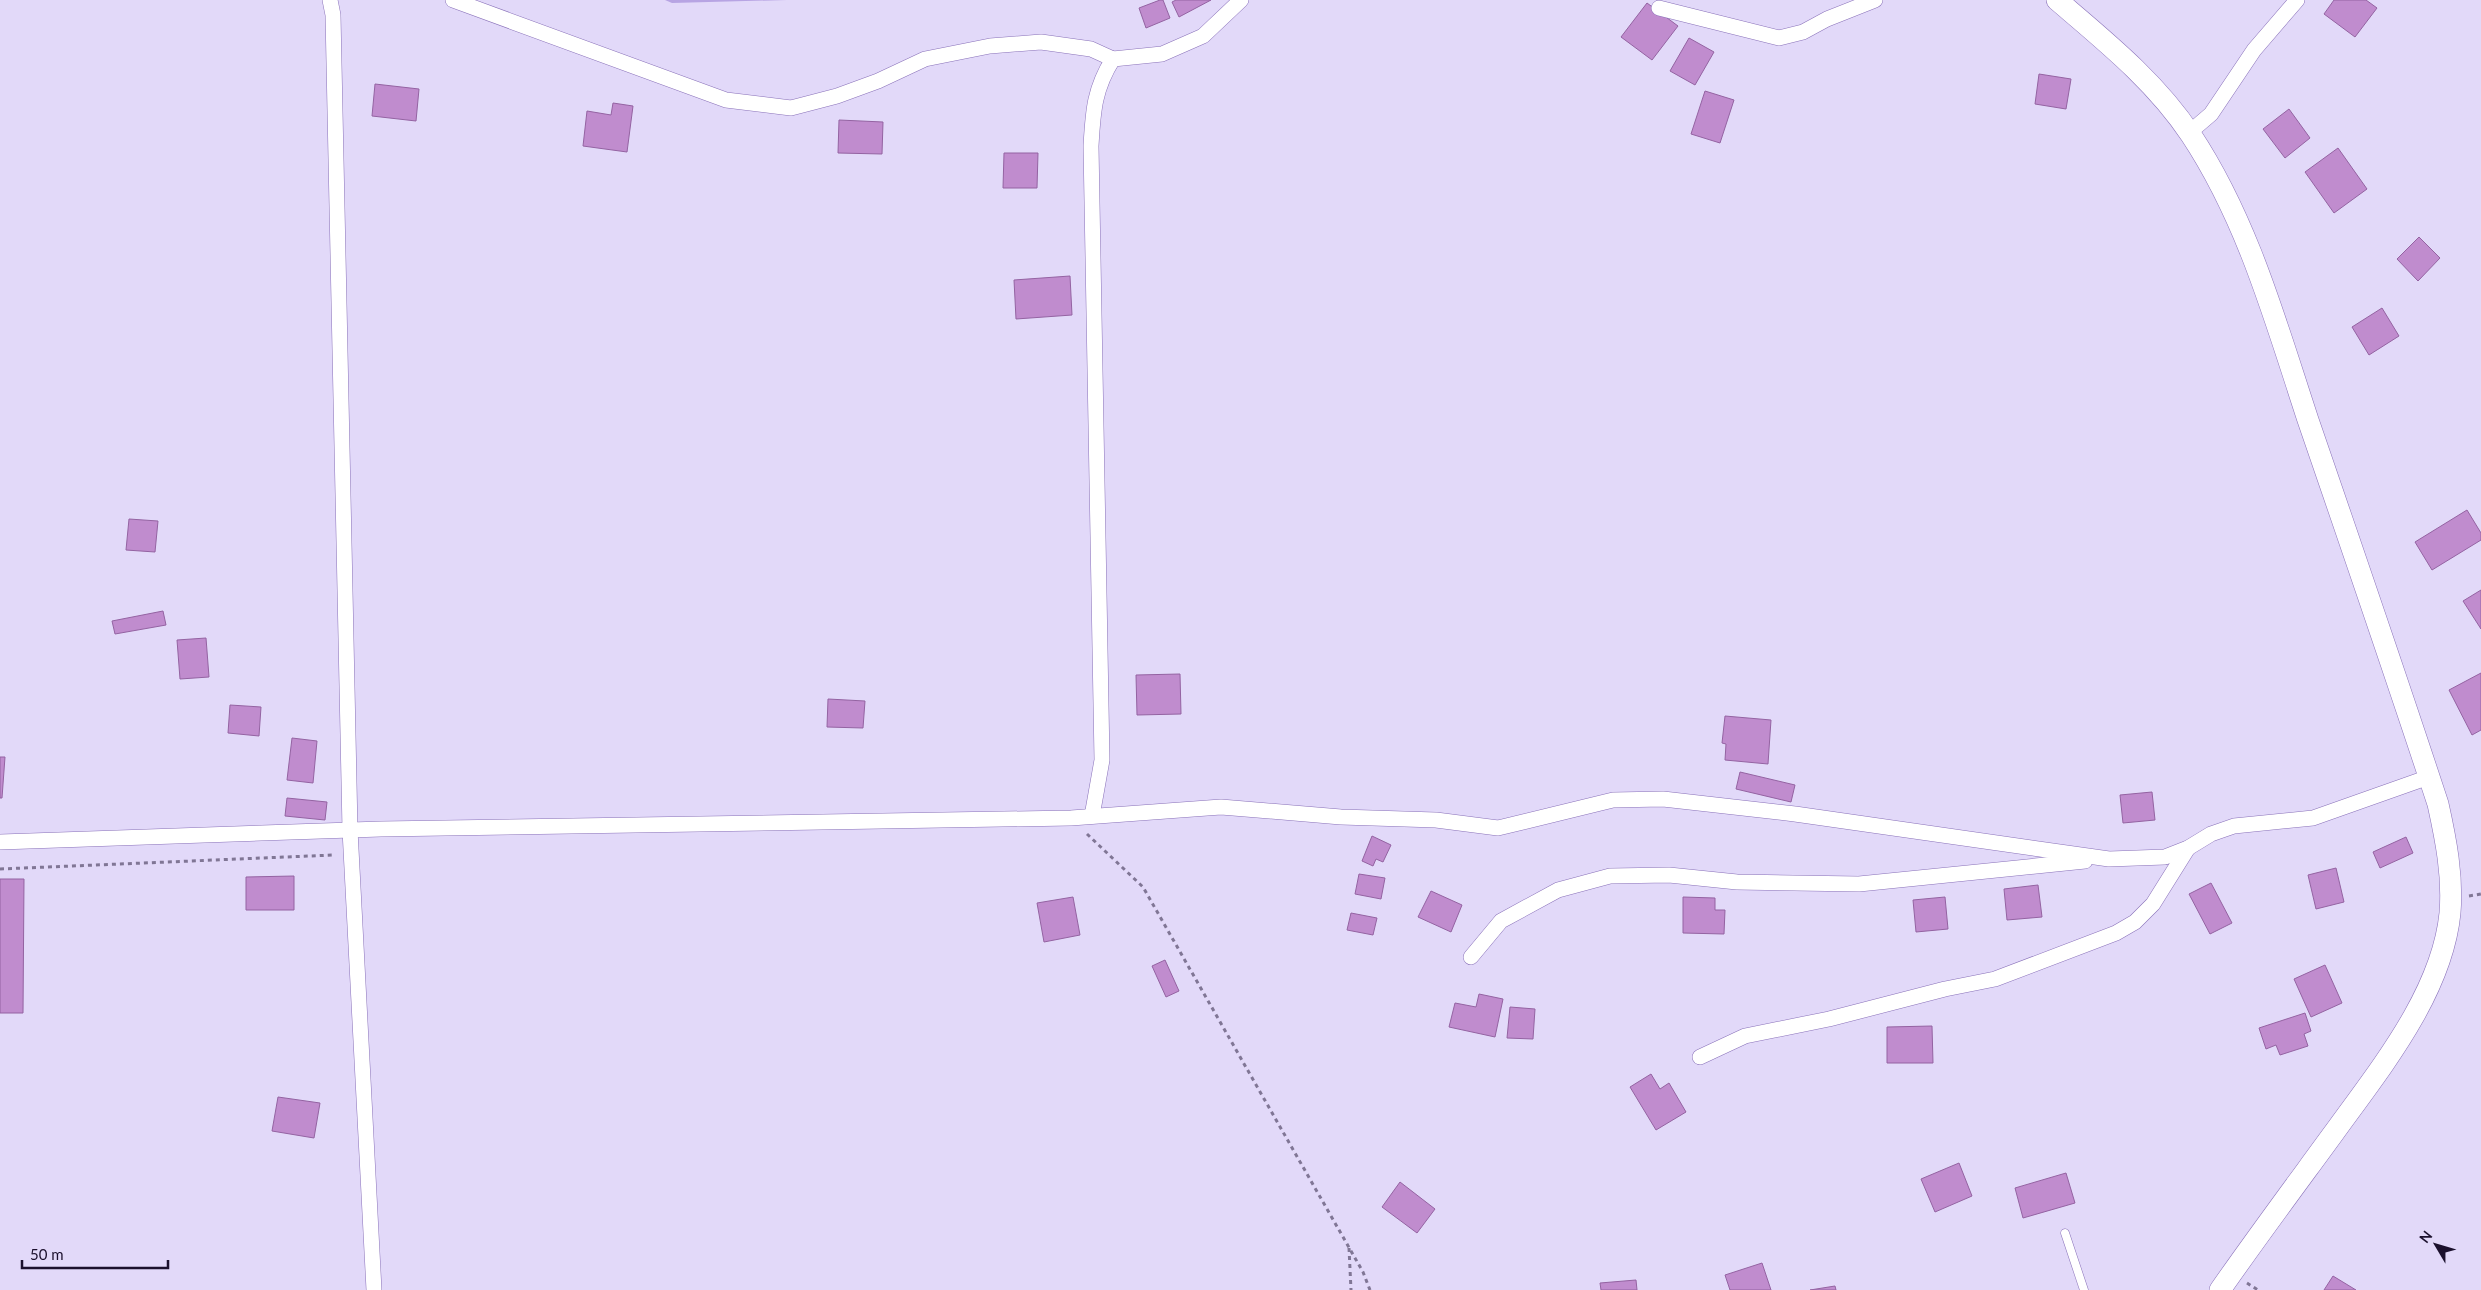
<svg xmlns="http://www.w3.org/2000/svg" width="2481" height="1290" viewBox="0 0 2481 1290" font-family="Lato,sans-serif">
	<rect width="100%" height="100%" fill="#e2d9f9"/>
	<polygon fill="#b7a4e3" points="665,0 787,0 672,3"/>
	<g fill="#c08cce" stroke="#9463a2">
		<polygon points="1160,0 1163,0 1170,18 1146,28 1139,8"/>
		<polygon points="1176,0 1211,0 1179,17 1172,2"/>
		<polygon points="2334,0 2366,0 2377,8 2355,37 2324,14"/>
		<polygon points="1647,3 1678,26 1652,60 1621,37"/>
		<polygon points="1689,38 1714,52 1695,85 1670,71"/>
		<polygon points="2039,74 2071,79 2066,109 2035,104"/>
		<polygon points="375,84 419,89 416,121 372,116"/>
		<polygon points="1705,91 1734,100 1720,143 1691,134"/>
		<polygon points="613,103 633,106 627,152 583,146 587,111 611,115"/>
		<polygon points="2289,109 2310,138 2285,158 2263,129"/>
		<polygon points="839,120 883,122 882,154 838,153"/>
		<polygon points="2338,148 2367,189 2334,213 2305,172"/>
		<polygon points="1004,153 1038,153 1037,188 1003,188"/>
		<polygon points="2419,237 2440,258 2418,281 2397,259"/>
		<polygon points="1070,276 1072,315 1016,319 1014,280"/>
		<polygon points="2382,308 2399,336 2369,355 2352,327"/>
		<polygon points="2467,510 2481,533 2481,540 2432,570 2415,542"/>
		<polygon points="129,519 158,521 155,552 126,550"/>
		<polygon points="2481,590 2481,629 2463,601"/>
		<polygon points="163,611 166,625 115,634 112,621"/>
		<polygon points="206,638 209,677 180,679 177,640"/>
		<polygon points="2481,673 2481,730 2472,735 2449,690"/>
		<polygon points="1180,674 1181,714 1137,715 1136,675"/>
		<polygon points="828,699 865,701 863,728 827,727"/>
		<polygon points="230,705 261,707 259,736 228,733"/>
		<polygon points="1725,716 1771,720 1768,764 1725,760 1726,744 1722,743"/>
		<polygon points="292,738 317,741 313,783 287,780"/>
		<polygon points="0,757 5,757 2,798 0,798"/>
		<polygon points="1740,772 1795,785 1791,802 1736,789"/>
		<polygon points="2152,792 2155,820 2123,823 2120,795"/>
		<polygon points="287,798 327,802 325,820 285,816"/>
		<polygon points="1372,836 1391,845 1383,862 1376,859 1373,866 1362,861"/>
		<polygon points="2406,837 2413,853 2380,868 2373,852"/>
		<polygon points="2336,868 2344,902 2316,909 2308,875"/>
		<polygon points="1359,874 1385,878 1381,899 1355,894"/>
		<polygon points="294,876 294,910 246,910 246,877"/>
		<polygon points="0,879 24,879 23,1013 0,1013"/>
		<polygon points="2211,883 2232,923 2210,934 2189,894"/>
		<polygon points="2038,885 2042,917 2007,920 2004,889"/>
		<polygon points="1431,891 1462,905 1451,932 1418,917"/>
		<polygon points="1073,897 1080,935 1044,942 1037,903"/>
		<polygon points="1683,897 1715,898 1715,910 1725,910 1724,934 1683,933"/>
		<polygon points="1945,897 1948,929 1916,932 1913,900"/>
		<polygon points="1351,913 1377,918 1373,935 1347,930"/>
		<polygon points="1165,960 1179,991 1166,997 1152,966"/>
		<polygon points="2325,965 2342,1003 2311,1017 2294,979"/>
		<polygon points="1479,994 1503,999 1495,1037 1449,1027 1455,1003 1476,1007"/>
		<polygon points="1510,1007 1535,1009 1533,1039 1507,1038"/>
		<polygon points="2305,1013 2311,1031 2304,1034 2308,1046 2280,1055 2276,1045 2266,1049 2259,1028"/>
		<polygon points="1932,1026 1933,1063 1887,1063 1887,1027"/>
		<polygon points="1651,1074 1660,1089 1669,1083 1686,1112 1656,1130 1630,1087"/>
		<polygon points="278,1097 320,1103 314,1138 272,1131"/>
		<polygon points="1959,1163 1972,1196 1935,1212 1921,1179"/>
		<polygon points="2066,1173 2075,1203 2023,1218 2015,1188"/>
		<polygon points="1400,1182 1435,1209 1417,1233 1382,1207"/>
		<polygon points="1762,1263 1771,1290 1730,1290 1725,1275"/>
		<polygon points="2333,1276 2356,1290 2324,1290"/>
		<polygon points="1636,1280 1637,1290 1601,1290 1600,1283"/>
		<polygon points="1835,1286 1836,1290 1810,1290"/>
	</g>
	<g fill="none" stroke-linecap="round" stroke-linejoin="round">
		<defs>
			<polyline id="lane" points="2065,1233 2084,1290"/>
			<g id="street">
				<polyline points="330,0 333,15 350,830 374,1290"/>
				<polyline points="453,0 726,100 791,108 837,96 878,81 925,59 990,46 1041,42 1091,49 1113,59 1162,54 1203,36 1241,0"/>
				<polyline points="1659,8 1779,38 1803,32 1827,19 1875,0"/>
				<polyline points="2190,132 2211,114 2254,50 2297,0"/>
				<path d="M 1092,816 L 1102,760 L 1091,146 C 1093,112 1094,89 1113,59"/>
				<polyline points="0,842 381,829 1071,818 1221,807 1341,817 1436,820 1498,828 1613,800 1663,799 1795,814 2109,859 2165,857 2188,848 2211,834 2234,826 2313,818 2429,777"/>
				<polyline points="1471,957 1501,921 1558,890 1610,876 1669,875 1737,882 1859,884 2085,861"/>
				<polyline points="1700,1057 1745,1036 1829,1019 1945,989 1995,979 2116,933 2135,922 2153,904 2188,848"/>
			</g>
			<path id="secondary" d="M 2057,0 C 2105,41 2156,82 2191,135 C 2248,221 2276,323 2308,420 C 2352,548 2396,676 2438,804 C 2446,840 2453,876 2450,913 C 2442,994 2379,1070 2333,1134 C 2295,1186 2257,1237 2220,1290"/>
		</defs>
		<use href="#lane" stroke="#8971b9" stroke-width="9"/>
		<use href="#street" stroke="#8971b9" stroke-width="16"/>
		<use href="#secondary" stroke="#8971b9" stroke-width="22"/>
		<g stroke="#807695" stroke-width="3" stroke-dasharray="4 4" stroke-linecap="butt">
			<polyline points="1087,834 1143,887 1363,1272 1370,1290"/>
			<polyline points="0,869 334,855"/>
			<polyline points="2469,896 2481,894"/>
			<polyline points="1349,1248 1351,1290"/>
			<polyline points="2247,1283 2258,1290"/>
		</g>
		<use href="#lane" stroke="#fff" stroke-width="8"/>
		<use href="#street" stroke="#fff" stroke-width="15"/>
		<use href="#secondary" stroke="#fff" stroke-width="21"/>
	</g>
	<g transform="translate(2436 1245) rotate(308)" stroke="#e2d9f9" stroke-width="4" paint-order="stroke">
	<path d="M0-4L9 19L0 12L-9 19Z" fill="#1b102d"/>
	<text y="-8" font-size="14" font-weight="bold" text-anchor="middle" fill="#1b102d">N</text>
	</g>
	<path d="M22 1260v8h146v-8" fill="none" stroke="#1b102d" stroke-width="2.5"/>
	<text x="30" y="1260" font-size="15" fill="#1b102d" stroke="#e2d9f9" stroke-width="4" paint-order="stroke">50 m</text>
</svg>
